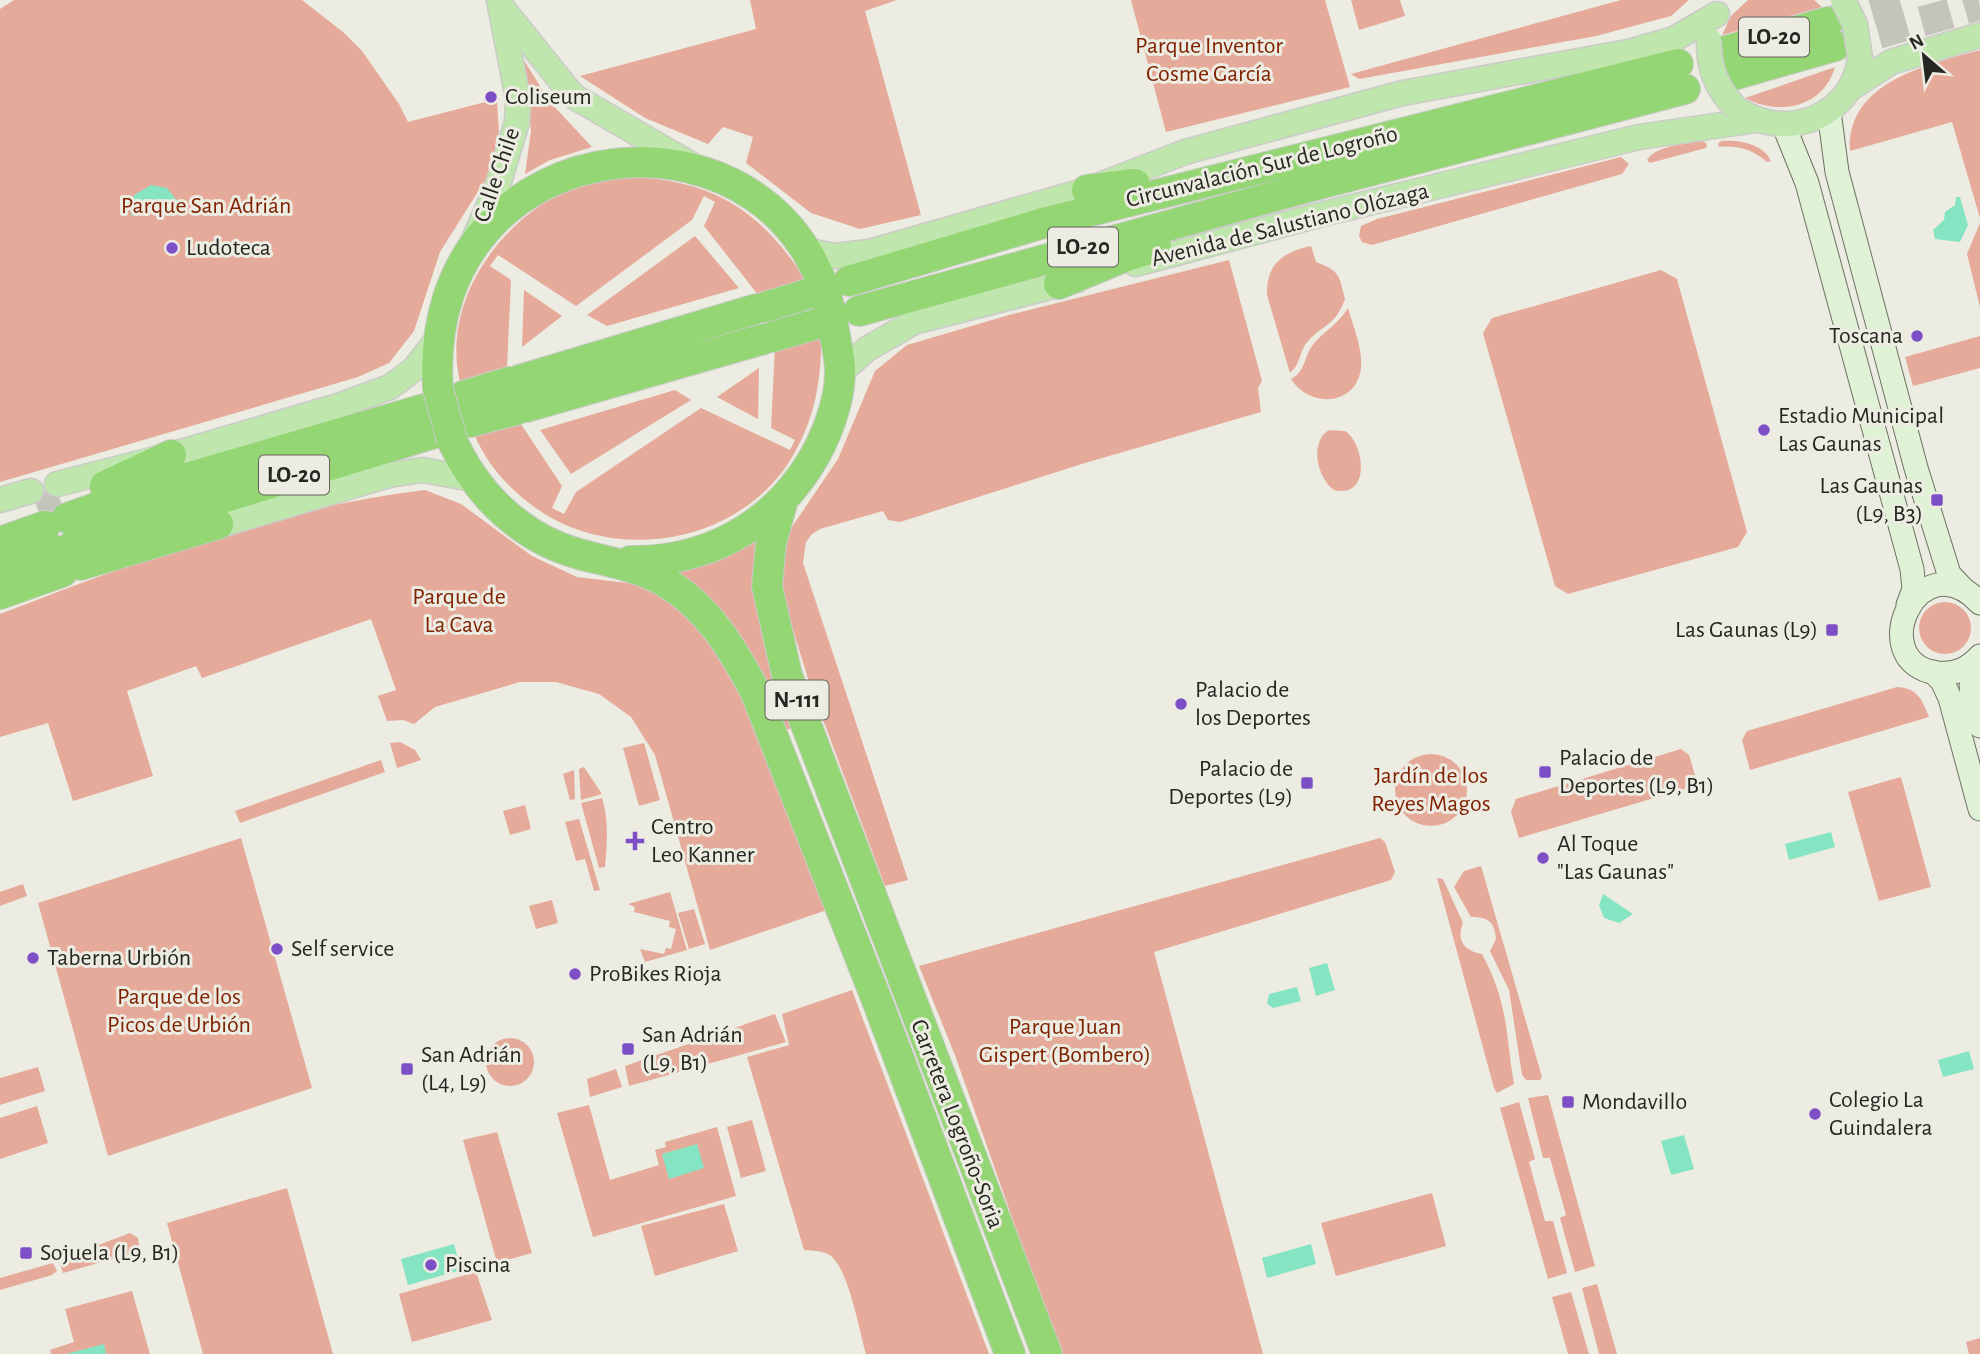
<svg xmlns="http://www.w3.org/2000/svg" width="1980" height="1354" viewBox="0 0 1980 1354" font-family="'Alegreya Sans',sans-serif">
	<rect width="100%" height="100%" fill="#edece2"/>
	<g fill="#e5aa99">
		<polygon points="14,0 302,0 343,32 362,51 399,104 408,122 497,99 499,135 491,171 440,252 414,331 389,363 358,377 0,482 0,9"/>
		<polygon points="750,0 897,0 865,11 921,215 860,229 811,213 746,163 753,137 723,127 708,144 645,118 580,76 756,29"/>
		<polygon points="1131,0 1325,0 1350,87 1166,132"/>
		<polygon points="1351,0 1400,0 1405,16 1359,30"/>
		<polygon points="1621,0 1689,0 1671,16 1596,36 1359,79 1351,74"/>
		<polygon points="1748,0 1814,0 1822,7 1722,35 1731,16"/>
		<path d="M 1980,50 L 1980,218 L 1952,122 L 1850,151 C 1846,82 1927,65 1980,50 Z"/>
		<polygon points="523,59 550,102 592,147 550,160 525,174 531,131"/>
		<path d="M 1835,67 C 1823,108 1779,116 1745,98 Z"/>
		<path d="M 1703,141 L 1707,144 L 1706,148 L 1650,163 L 1647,160 C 1656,145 1687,144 1703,141 Z"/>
		<path d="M 1722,141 C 1740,140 1763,144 1771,161 L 1767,162 C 1753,150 1738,145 1719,147 L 1718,143 Z"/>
		<polygon points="1621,157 1629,164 1622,174 1372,245 1362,242 1359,236 1361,226 1377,219"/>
		<path d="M 626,176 C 714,181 759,208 807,282 L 759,296 L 704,226 L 715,202 L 704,196 L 692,220 L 576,306 L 498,255 L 490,266 L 511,280 L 507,368 L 460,382 C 442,307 493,229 558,195 C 578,184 605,182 626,176 Z"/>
		<polygon points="1980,223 1980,307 1967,254"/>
		<polygon points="695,236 739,288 607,326 587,315"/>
		<path d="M 1311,246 L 1316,262 C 1340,271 1339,275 1345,299 C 1335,326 1325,323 1309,340 C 1299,350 1301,364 1290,373 L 1267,295 C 1266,264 1283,252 1311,246 Z"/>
		<polygon points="1229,260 1262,381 1258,388 1261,412 1085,463 900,522 888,520 883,511 820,529 812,534 806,542 803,563 908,880 885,886 809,682 780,587 781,543 838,459 875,371 907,345 1009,315"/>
		<polygon points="1661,270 1677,279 1747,532 1738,547 1568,594 1555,586 1483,333 1492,318"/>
		<polygon points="524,290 562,316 522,347"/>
		<path d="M 1348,308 C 1353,326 1363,349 1361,368 C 1356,407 1309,408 1291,379 C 1305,372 1304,358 1312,346 C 1322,332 1337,326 1348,308 Z"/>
		<path d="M 821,334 C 822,375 816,415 795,452 C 748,538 630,564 548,516 C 515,496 489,469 474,434 L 519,421 L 562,486 L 552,508 L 564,514 L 576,492 L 701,408 L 790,450 L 795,440 L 771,428 L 775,346 Z"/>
		<polygon points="1980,336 1980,368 1913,386 1905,357"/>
		<polygon points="759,368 758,419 717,397"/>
		<polygon points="675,390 691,400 571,474 540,430"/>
		<path d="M 1329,430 L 1345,431 C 1365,444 1371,499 1334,490 C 1317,478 1309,442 1329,430 Z"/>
		<path d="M 425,490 L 461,504 L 532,556 L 577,577 L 644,585 L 672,602 L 695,622 L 741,691 L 827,910 L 710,950 L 655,755 L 631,717 L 599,694 L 556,682 L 520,682 L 435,707 L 414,724 L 403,720 L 387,721 L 378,696 L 396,690 L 371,619 L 202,678 L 196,666 L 127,691 L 153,776 L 73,801 L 48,723 L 0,737 L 0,614 C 138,561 278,507 425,490 Z"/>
		<polygon points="758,538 795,727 786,730 679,574 681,570"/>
		<circle cx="1945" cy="628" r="26"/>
		<path d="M 1897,687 C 1918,688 1922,700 1929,717 L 1750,770 L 1742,740 L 1747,731 Z"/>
		<polygon points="400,742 415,750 421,760 397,768 390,743"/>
		<polygon points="644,743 660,800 639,806 623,748"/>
		<polygon points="1681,749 1689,755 1698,785 1519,838 1511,812 1516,799"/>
		<circle cx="1431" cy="790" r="36"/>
		<polygon points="381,760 385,772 240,823 235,811"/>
		<polygon points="584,767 602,794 581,800 579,769"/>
		<polygon points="574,770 575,799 570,800 563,774"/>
		<polygon points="1901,777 1931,887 1879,901 1848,792"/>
		<path d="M 602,798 C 609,820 607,844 605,867 L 599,868 L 581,803 Z"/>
		<polygon points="525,805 531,829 510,835 503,811"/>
		<polygon points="579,819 600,890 594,891 585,859 576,861 565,822"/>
		<polygon points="241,838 312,1088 108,1156 38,903"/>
		<polygon points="1380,838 1385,842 1395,872 1391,880 1154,952 1263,1354 1060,1354 956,1058 919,966"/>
		<path d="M 1481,866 L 1542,1077 L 1540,1080 L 1526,1080 L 1522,1075 L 1509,990 L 1490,951 L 1496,939 C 1495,921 1487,917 1471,917 L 1454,887 L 1464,871 Z"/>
		<path d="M 1437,878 L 1443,879 L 1463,923 C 1456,940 1464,951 1482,954 C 1509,1005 1505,1031 1514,1084 L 1497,1093 L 1494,1088 Z"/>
		<polygon points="23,884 27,896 0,906 0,892"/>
		<polygon points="670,892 687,950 645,962 640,949 664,954 666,948 671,949 676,929 669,927 670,921 634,912 635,907 628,904"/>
		<polygon points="552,900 558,923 536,929 529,906"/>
		<polygon points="694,909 705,944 689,949 678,913"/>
		<path d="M 852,990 L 989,1354 L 866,1354 C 859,1330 849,1271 831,1256 C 823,1250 813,1251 804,1250 L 747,1057 L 789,1045 L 782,1014 Z"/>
		<polygon points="775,1014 786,1042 629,1086 625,1066"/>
		<circle cx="510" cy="1062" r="24"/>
		<polygon points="38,1067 45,1091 0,1105 0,1078"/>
		<polygon points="616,1069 622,1087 590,1097 587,1079"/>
		<polygon points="1548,1095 1595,1266 1575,1272 1560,1218 1566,1215 1550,1158 1543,1158 1528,1098"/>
		<polygon points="1519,1102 1535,1159 1529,1162 1545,1221 1553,1221 1567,1273 1548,1279 1500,1108"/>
		<polygon points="589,1105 610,1180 659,1165 655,1150 666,1147 665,1142 717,1127 736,1196 593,1237 557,1113"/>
		<polygon points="37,1106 48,1143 0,1159 0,1118"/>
		<polygon points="752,1120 766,1171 741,1178 727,1127"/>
		<polygon points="497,1132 532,1253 497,1263 463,1140"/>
		<polygon points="287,1188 333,1354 203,1354 167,1223"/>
		<polygon points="1432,1193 1446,1246 1336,1276 1321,1223"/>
		<polygon points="724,1204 738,1251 655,1276 641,1226"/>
		<polygon points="130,1233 138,1238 140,1251 63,1273 59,1260"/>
		<polygon points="53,1263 57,1271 52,1275 0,1290 0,1278"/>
		<polygon points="476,1272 492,1320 412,1342 399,1294"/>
		<polygon points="1597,1284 1617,1354 1599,1354 1582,1288"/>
		<polygon points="132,1291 150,1354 51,1354 50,1350 74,1342 65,1309"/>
		<polygon points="1571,1292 1589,1354 1568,1354 1552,1297"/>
		<polygon points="1980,1338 1980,1354 1969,1354 1966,1342"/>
	</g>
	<g fill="#85e5c3">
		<polygon points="151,185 167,188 179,203 131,216 134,195"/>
		<polygon points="1960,197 1968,225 1960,242 1935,239 1933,230 1944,220 1945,212 1955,205 1956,197"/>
		<polygon points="1831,832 1835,847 1789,860 1785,844"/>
		<polygon points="1603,894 1633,914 1619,923 1604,918 1599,905"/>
		<polygon points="1327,963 1335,990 1316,996 1309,968"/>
		<polygon points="1297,987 1301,1001 1273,1008 1267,1004 1269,994"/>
		<polygon points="1969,1051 1974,1069 1943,1077 1938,1060"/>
		<polygon points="1684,1135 1694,1169 1671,1175 1661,1141"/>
		<polygon points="697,1144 704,1168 669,1179 662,1154"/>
		<polygon points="454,1244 461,1270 408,1285 401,1259"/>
		<polygon points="1311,1244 1316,1264 1267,1278 1262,1258"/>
		<polygon points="104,1344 106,1354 66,1354"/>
	</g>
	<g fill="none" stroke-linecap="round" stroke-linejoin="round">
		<g stroke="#c5c4bc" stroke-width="30" stroke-dasharray="30 15" stroke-linecap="butt">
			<polyline points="1828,22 1902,0"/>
			<polyline points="1835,46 1980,5"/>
			<polyline points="38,510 61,502"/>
		</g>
		<defs>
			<g id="secondary">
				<polyline points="1829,111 1837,172 1916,468 1949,574 1963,589"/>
				<polyline points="1784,126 1807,183 1912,569 1914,589 1908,605"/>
				<path d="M 1980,603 C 1918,538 1863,663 1937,673 C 1955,675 1968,669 1980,656"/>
				<path d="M 1980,657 C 1965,680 1972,700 1980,726"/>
				<polyline points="1933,672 1942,681 1950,698 1980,809"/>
			</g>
			<g id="primary">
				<polyline points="504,10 573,96 697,168"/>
				<polyline points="1851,88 1891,62 1980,35"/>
				<path d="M 1742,112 C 1790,141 1853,115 1860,58"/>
				<polyline points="474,239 498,185 517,122 518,99 499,0"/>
				<polyline points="804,250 835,256 869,252 1087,190 1185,152 1347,108 1403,93 1628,52 1674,39 1717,14"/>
				<polyline points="1136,264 1315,216 1639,137 1756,120"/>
				<polyline points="840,373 867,349 914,322 1077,280"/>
				<polyline points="57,484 171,455 338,406 390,387 414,369 437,340"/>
				<polyline points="0,500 31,491"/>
				<polyline points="200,531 389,475 422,470 473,479"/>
			</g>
			<g id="highway">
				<polyline points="1719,53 1828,22"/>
				<polyline points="1726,77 1835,46"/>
				<polyline points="1087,190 1135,184"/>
				<polyline points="849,281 1047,222 1678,64"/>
				<polyline points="1059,284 1129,255 1156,247"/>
				<polyline points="765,307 811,293"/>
				<polyline points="859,311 1308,187 1685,89"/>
				<polyline points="772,337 820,323"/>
				<polyline points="519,380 756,309"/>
				<path d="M 438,389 C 419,114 798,83 834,330 C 836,343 840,358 840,372 C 840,403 825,441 808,467 C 768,529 704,562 630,561"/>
				<polyline points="463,396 509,382"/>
				<polyline points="526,407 764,339"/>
				<polyline points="470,422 516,410"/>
				<path d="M 452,440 C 476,494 521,538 579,554 C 608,562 638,566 665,582 C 708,607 732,648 755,691 L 878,1003 L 1010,1354"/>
				<polyline points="105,486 171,455"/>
				<polyline points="783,500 771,543 767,586 787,675 1047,1354"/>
				<polyline points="67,518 149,489 424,409"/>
				<polyline points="0,542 45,526"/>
				<polyline points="75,543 432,434"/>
				<polyline points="80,565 218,524"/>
				<polyline points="0,570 54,550"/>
				<polyline points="0,594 62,572"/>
			</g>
		</defs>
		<use href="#secondary" stroke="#706f66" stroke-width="25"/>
		<use href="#primary" stroke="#cbcbca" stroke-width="27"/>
		<use href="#highway" stroke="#cbcbca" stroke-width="32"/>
		<use href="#secondary" stroke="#dff2d5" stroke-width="23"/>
		<use href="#primary" stroke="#bfe6ac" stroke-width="24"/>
		<use href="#highway" stroke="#94d574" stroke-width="30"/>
		<defs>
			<g id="primary-bridge">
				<polyline points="1843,0 1855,24 1860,58"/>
				<path d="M 1709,40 C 1708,67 1716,89 1736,108"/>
			</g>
			<polyline id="highway-bridge" points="438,389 452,440"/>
		</defs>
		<use href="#primary-bridge" stroke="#cbcbca" stroke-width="27" stroke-linecap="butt"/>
		<use href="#highway-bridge" stroke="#cbcbca" stroke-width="32" stroke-linecap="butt"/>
		<use href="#primary-bridge" stroke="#bfe6ac" stroke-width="24"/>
		<use href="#highway-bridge" stroke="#94d574" stroke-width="30"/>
	</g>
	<g fill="#7c4fc7" stroke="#edece2" stroke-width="2.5">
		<circle cx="491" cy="97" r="7"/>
		<circle cx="172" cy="248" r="7"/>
		<circle cx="1917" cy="336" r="7"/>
		<circle cx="1764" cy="430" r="7"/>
		<rect x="1930" y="493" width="14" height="14" rx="3.5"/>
		<rect x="1825" y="623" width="14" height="14" rx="3.5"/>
		<circle cx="1181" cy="704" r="7"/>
		<rect x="1538" y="765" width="14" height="14" rx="3.5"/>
		<rect x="1300" y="776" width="14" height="14" rx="3.5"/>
		<path d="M631.5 830.5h7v7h7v7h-7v7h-7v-7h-7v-7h7z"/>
		<circle cx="1543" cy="858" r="7"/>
		<circle cx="277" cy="949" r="7"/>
		<circle cx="33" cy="958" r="7"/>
		<circle cx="575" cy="974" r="7"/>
		<rect x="621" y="1042" width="14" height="14" rx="3.5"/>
		<rect x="400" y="1062" width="14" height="14" rx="3.5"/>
		<rect x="1561" y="1095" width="14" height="14" rx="3.5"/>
		<circle cx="1815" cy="1114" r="7"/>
		<rect x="19" y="1246" width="14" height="14" rx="3.5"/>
		<circle cx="431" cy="1265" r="7"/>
	</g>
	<g text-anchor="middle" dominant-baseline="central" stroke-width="6" stroke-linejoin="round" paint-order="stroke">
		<g fill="#edece2" stroke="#62615c" stroke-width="2">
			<rect x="1739" y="17.5" width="70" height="39" rx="5"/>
			<rect x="1048" y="227.5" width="70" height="39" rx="5"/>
			<rect x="259" y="455.5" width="70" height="39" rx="5"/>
			<rect x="765.5" y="680.5" width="63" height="39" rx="5"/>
		</g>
		<g font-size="23" font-weight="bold" fill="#262622">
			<text x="1774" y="37">LO-20</text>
			<text x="1083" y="247">LO-20</text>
			<text x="294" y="475">LO-20</text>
			<text x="797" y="700">N-111</text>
		</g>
		<g font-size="24" fill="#802202" stroke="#edece2">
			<text x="1209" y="46">Parque Inventor<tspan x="1209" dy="28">Cosme García</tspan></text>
			<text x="206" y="206">Parque San Adrián</text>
			<text x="459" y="597">Parque de<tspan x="459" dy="28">La Cava</tspan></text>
			<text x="1431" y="776">Jardín de los<tspan x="1431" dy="28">Reyes Magos</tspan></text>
			<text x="179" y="997">Parque de los<tspan x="179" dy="28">Picos de Urbión</tspan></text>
			<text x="1065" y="1027">Parque Juan<tspan x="1065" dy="28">Gispert (Bombero)</tspan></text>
		</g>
		<g font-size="24" fill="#262622" stroke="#edece2" text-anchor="start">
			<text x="505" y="97">Coliseum</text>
			<text x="186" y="248">Ludoteca</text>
			<text x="1903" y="336" text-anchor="end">Toscana</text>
			<text x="1778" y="416">Estadio Municipal<tspan x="1778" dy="28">Las Gaunas</tspan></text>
			<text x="1923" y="486" text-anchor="end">Las Gaunas<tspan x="1923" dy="28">(L9, B3)</tspan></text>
			<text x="1818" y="630" text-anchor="end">Las Gaunas (L9)</text>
			<text x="1195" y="690">Palacio de<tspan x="1195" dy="28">los Deportes</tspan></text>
			<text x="1559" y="758">Palacio de<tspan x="1559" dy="28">Deportes (L9, B1)</tspan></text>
			<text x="1293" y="769" text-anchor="end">Palacio de<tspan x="1293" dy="28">Deportes (L9)</tspan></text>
			<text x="651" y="827">Centro<tspan x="651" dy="28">Leo Kanner</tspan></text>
			<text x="1557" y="844">Al Toque<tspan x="1557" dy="28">"Las Gaunas"</tspan></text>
			<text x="291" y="949">Self service</text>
			<text x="47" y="958">Taberna Urbión</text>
			<text x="589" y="974">ProBikes Rioja</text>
			<text x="642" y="1035">San Adrián<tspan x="642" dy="28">(L9, B1)</tspan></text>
			<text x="421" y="1055">San Adrián<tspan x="421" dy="28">(L4, L9)</tspan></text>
			<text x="1829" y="1100">Colegio La<tspan x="1829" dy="28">Guindalera</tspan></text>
			<text x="1582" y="1102">Mondavillo</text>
			<text x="40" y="1253">Sojuela (L9, B1)</text>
			<text x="445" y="1265">Piscina</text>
		</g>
		<g font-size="24" fill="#262622" stroke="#edece2">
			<text transform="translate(1262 167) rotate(-14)">Circunvalación Sur de Logroño</text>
			<text transform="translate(497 175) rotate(-71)">Calle Chile</text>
			<text transform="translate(1290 225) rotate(-14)">Avenida de Salustiano Olózaga</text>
			<text transform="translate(957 1124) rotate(69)">Carretera Logroño-Soria</text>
		</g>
	</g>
	<g transform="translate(1924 56) rotate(332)" stroke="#edece2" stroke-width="5" paint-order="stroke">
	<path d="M0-5L12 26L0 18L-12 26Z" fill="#262622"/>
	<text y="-10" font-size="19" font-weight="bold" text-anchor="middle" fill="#262622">N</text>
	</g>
</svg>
